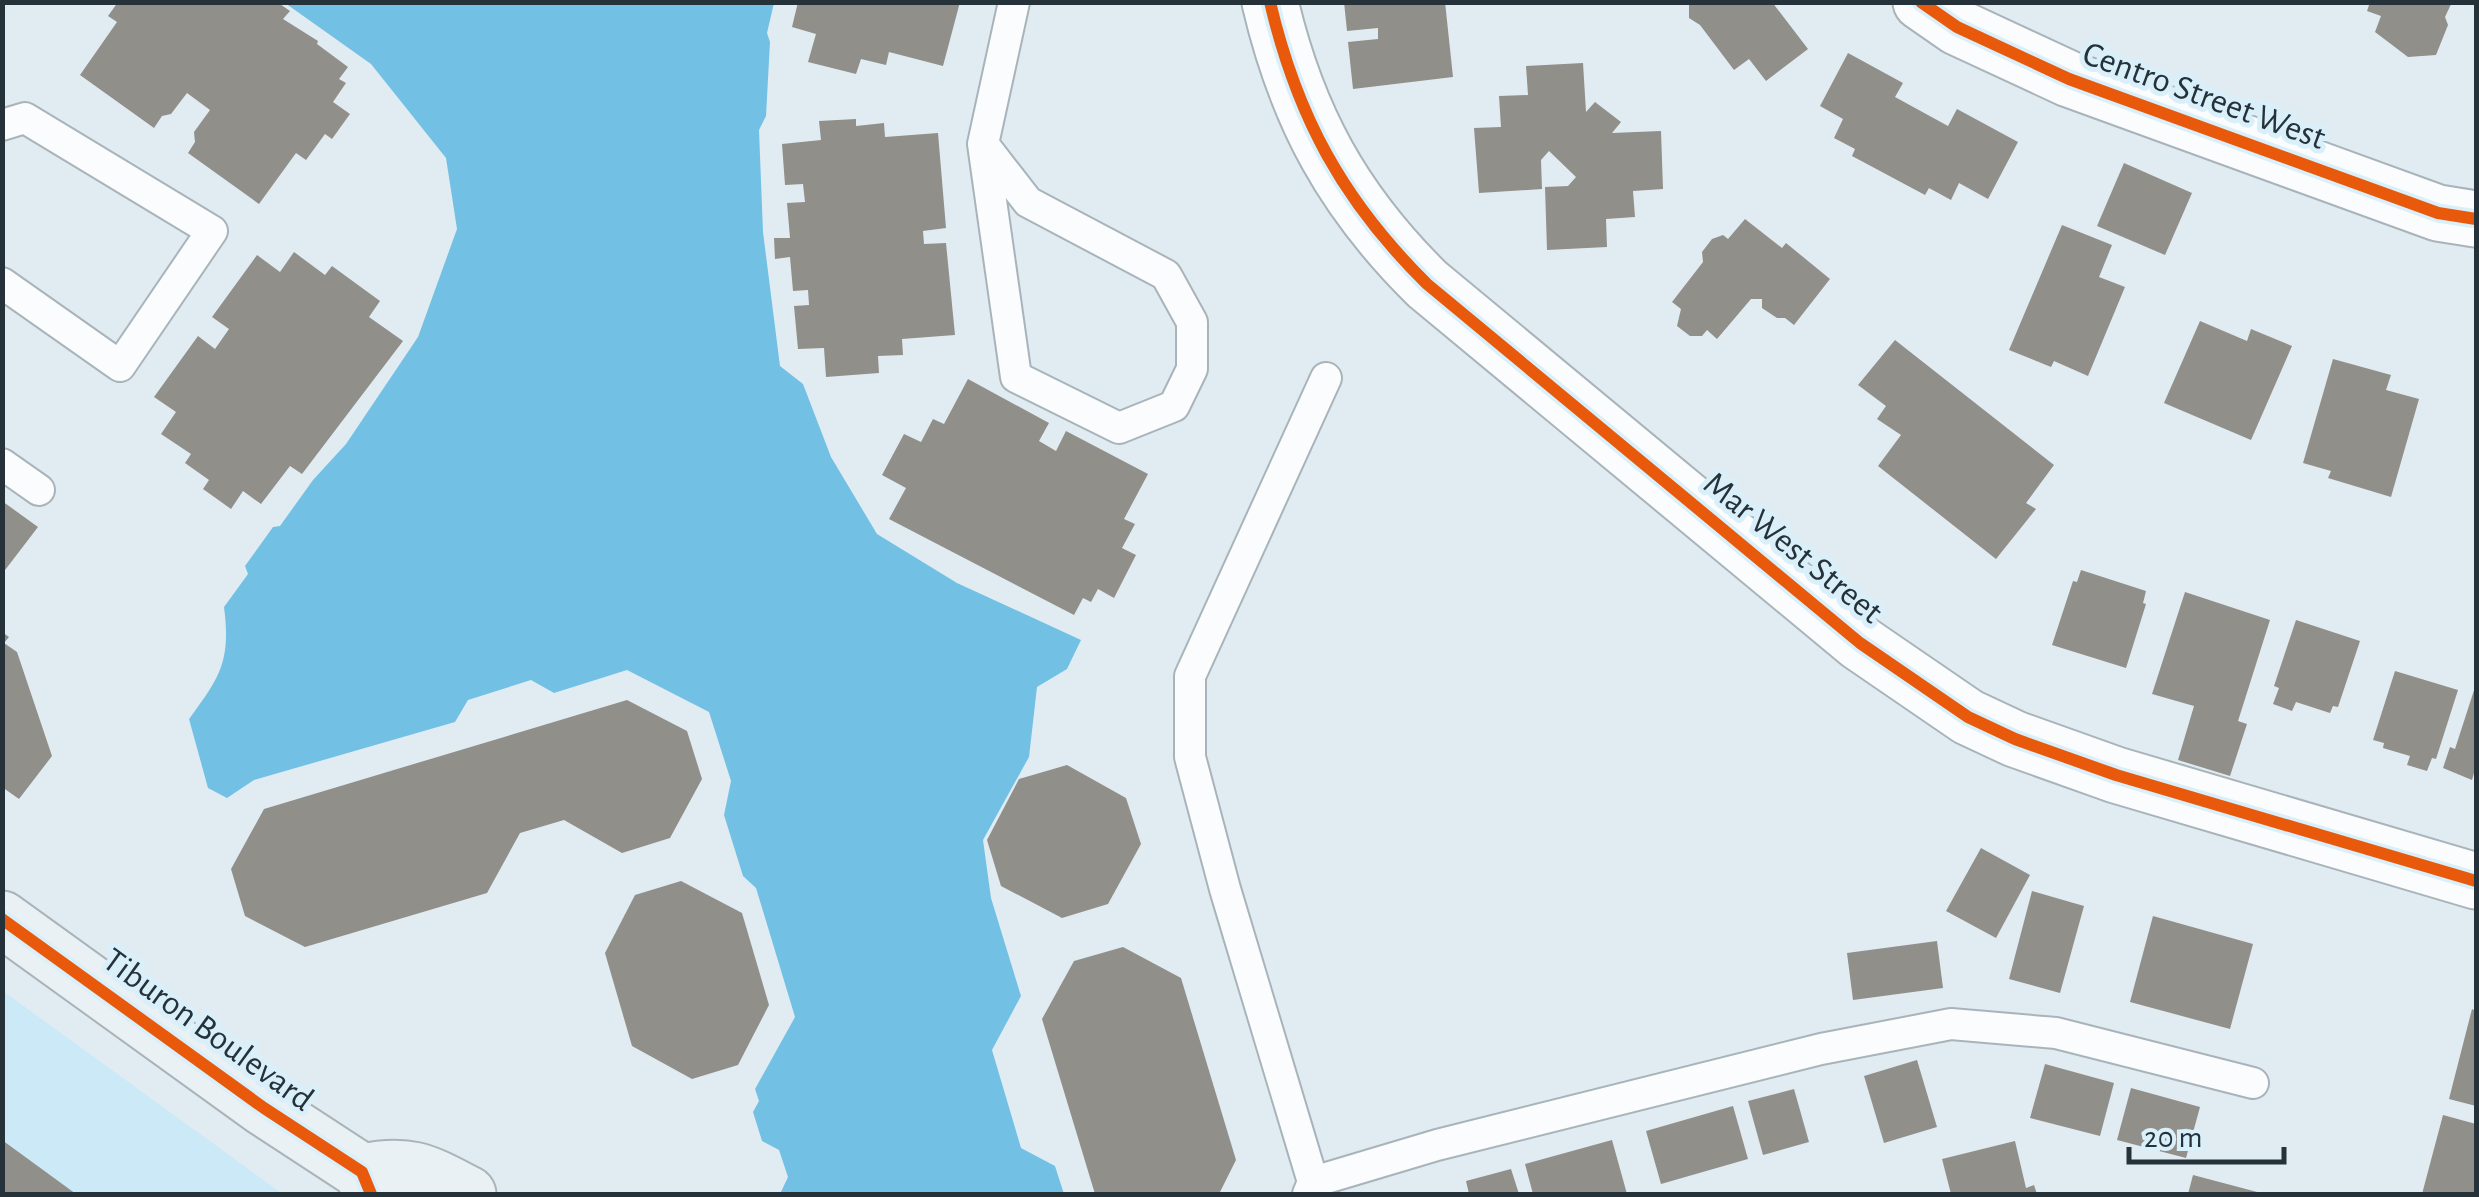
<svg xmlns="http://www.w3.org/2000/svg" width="2479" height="1197" viewBox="0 0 2479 1197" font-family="'Alegreya Sans',sans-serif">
	<rect width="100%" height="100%" fill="#e1ecf2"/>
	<polygon fill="#cce9f8" points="3,991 283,1194 3,1194"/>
	<path fill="#72c1e4" d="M 285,3 L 774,3 L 767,33 L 770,42 L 766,116 L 759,130 L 763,232 L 780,366 L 803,384 L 831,457 L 877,534 L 957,583 L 1081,640 L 1067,669 L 1037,687 L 1029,757 L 983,840 L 991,898 L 1021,996 L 992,1050 L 1021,1148 L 1055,1166 L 1064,1194 L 780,1194 L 788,1177 L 779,1150 L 762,1141 L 753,1112 L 759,1101 L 755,1089 L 795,1017 L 756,888 L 743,876 L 724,815 L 731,781 L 709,712 L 627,670 L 554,693 L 531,680 L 468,700 L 455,722 L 254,780 L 227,798 L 208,788 L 189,719 C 220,677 231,661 224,607 L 248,574 L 245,566 L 273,527 L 280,526 L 313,480 L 346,444 L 418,337 L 457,229 L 446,158 L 371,64 Z"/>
	<g fill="#908f8a">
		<polygon points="118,2 277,2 290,11 283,19 318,41 317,44 348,67 339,79 346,83 333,102 350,114 332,139 325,134 306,160 296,153 259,204 188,153 195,142 194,132 210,110 187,93 171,114 162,116 154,128 80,75 117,22 108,16"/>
		<polygon points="798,2 960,2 943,66 889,52 886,65 861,59 856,74 808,62 816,34 792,27"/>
		<polygon points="1344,2 1445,2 1453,77 1353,89 1348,42 1378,39 1378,28 1347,31"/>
		<polygon points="1689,2 1772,2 1808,49 1766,81 1749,59 1734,70 1700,25 1689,18"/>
		<polygon points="2370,2 2452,2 2445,17 2448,25 2436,55 2408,57 2375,32 2381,16 2367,11"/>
		<polygon points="1848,53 1903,83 1895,97 1948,126 1957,109 2018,142 1988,199 1959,183 1951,200 1929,188 1925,195 1852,156 1855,149 1834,138 1843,119 1820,106"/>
		<polygon points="1583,63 1586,112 1595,102 1621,122 1612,133 1661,131 1663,189 1633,191 1635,217 1606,219 1607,247 1547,250 1545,187 1568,186 1576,177 1549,151 1541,160 1542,189 1479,193 1474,128 1501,127 1499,96 1528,95 1526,66"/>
		<polygon points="856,119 856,126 884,123 885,137 938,133 946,228 923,231 924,244 946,243 955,335 902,339 903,355 878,356 879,373 826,377 824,348 798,349 794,306 809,305 808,290 793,291 790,257 775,259 774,238 790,238 787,203 805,202 803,184 785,185 782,144 821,140 819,121"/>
		<polygon points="2124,163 2192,193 2165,255 2097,226"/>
		<polygon points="1745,219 1782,248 1786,243 1830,279 1794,325 1785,318 1777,318 1762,308 1762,299 1751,299 1717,339 1707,330 1702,336 1690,336 1677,326 1681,309 1672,302 1703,262 1702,252 1712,239 1723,235 1728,239"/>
		<polygon points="2062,225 2112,245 2099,277 2125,287 2088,376 2054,361 2051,367 2009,350"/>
		<polygon points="294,252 325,275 332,266 380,301 369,317 403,341 302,474 290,466 261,504 243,491 231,509 203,489 209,480 185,463 191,454 161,434 176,412 154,397 198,336 215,349 229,329 212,317 257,255 280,272"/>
		<polygon points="2200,321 2247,341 2251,329 2292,346 2251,440 2164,403"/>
		<polygon points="1895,340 2054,465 2026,503 2036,509 1996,559 1878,466 1901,435 1877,419 1886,406 1858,385"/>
		<polygon points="2333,359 2391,375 2386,390 2419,399 2391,497 2328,478 2331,471 2303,463"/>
		<polygon points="968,379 1049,423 1039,441 1056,451 1066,431 1148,474 1124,519 1135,524 1122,548 1136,555 1114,598 1098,589 1091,602 1083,598 1074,615 889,519 906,488 882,475 904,434 921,442 933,419 944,424"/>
		<polygon points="2,501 38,527 2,574"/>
		<polygon points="2081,570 2146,591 2143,603 2146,604 2126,668 2052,645 2073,581 2077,582"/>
		<polygon points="2185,592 2270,620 2238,721 2247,724 2230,776 2178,760 2194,706 2152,694"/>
		<polygon points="2296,620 2360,641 2338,707 2333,706 2330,713 2296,702 2292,711 2273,704 2279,688 2274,686"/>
		<polygon points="2,632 9,637 4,643 17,652 52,756 19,799 2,787"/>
		<polygon points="2395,671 2458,690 2436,759 2432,758 2427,771 2407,765 2410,756 2383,748 2384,743 2373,740"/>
		<polygon points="2476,684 2476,766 2472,780 2443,768 2450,747 2455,749"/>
		<polygon points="627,700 687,731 702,779 670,838 622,853 564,820 520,833 487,893 305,947 245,916 231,869 264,809"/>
		<polygon points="1067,765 1126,798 1141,844 1108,904 1062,918 1001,886 987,840 1019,779"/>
		<polygon points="1981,848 2030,875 1996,938 1946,911"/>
		<polygon points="681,881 742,913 769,1005 738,1065 692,1079 632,1046 605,953 635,895"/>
		<polygon points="2032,891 2084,906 2060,993 2009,979"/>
		<polygon points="2153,916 2253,944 2230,1029 2130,1002"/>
		<polygon points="1937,941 1943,988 1853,1000 1847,953"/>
		<polygon points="1123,947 1181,978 1236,1160 1219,1194 1095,1194 1042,1019 1074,961"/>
		<polygon points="2472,1009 2476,1011 2476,1106 2449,1099"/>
		<polygon points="1917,1060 1937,1127 1884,1143 1864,1076"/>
		<polygon points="2045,1064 2114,1083 2100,1136 2030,1118"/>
		<polygon points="2131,1088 2200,1107 2186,1158 2117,1140"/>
		<polygon points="1794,1089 1809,1142 1763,1155 1748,1101"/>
		<polygon points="1733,1106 1748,1159 1661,1184 1646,1131"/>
		<polygon points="2443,1115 2476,1124 2476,1194 2422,1194"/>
		<polygon points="2,1140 76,1194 2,1194"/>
		<polygon points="1612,1140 1627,1194 1533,1194 1525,1164"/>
		<polygon points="2015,1141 2026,1188 2034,1185 2037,1194 1951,1194 1942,1159"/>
		<polygon points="1511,1169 1519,1194 1469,1194 1466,1181"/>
		<polygon points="2193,1175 2261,1193 2261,1194 2188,1194"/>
	</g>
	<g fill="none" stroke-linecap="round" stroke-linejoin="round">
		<defs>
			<g id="lane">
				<polyline points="2,125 25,118 212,231 120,366 2,283"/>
				<polyline points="983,144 1028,202 1166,275 1192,322 1192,369 1174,406 1119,428 1016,377 983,144 1014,2"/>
				<polyline points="2,464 39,490"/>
				<polyline points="1313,1182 1437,1145 1821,1049 1951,1024 2056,1033 2253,1083"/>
				<polyline points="1308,1194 1313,1182 1225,889 1190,757 1190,676 1326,378"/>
			</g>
			<g id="street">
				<path d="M 1270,2 C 1297,117 1343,201 1427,284 L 1860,643 L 1968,717 L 2015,739 L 2116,775 L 2476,881"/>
				<polyline points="1921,2 1957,27 2069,79 2438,213 2476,219"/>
			</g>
			<g id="secondary">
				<polyline points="2,919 264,1108 362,1172 371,1194"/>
				<path d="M 362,1172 C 411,1162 425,1172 468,1194"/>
			</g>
		</defs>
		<use href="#lane" stroke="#a9b4ba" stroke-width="34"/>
		<use href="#street" stroke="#a9b4ba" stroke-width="59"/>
		<use href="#secondary" stroke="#a9b4ba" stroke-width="59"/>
		<use href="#lane" stroke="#fafcfd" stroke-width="30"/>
		<use href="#street" stroke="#fafcfd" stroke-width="55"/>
		<use href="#secondary" stroke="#eaf1f4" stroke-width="55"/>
		<defs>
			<g id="cycleway">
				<path d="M 1270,2 C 1297,117 1343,201 1427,284 L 1860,643 L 1968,717 L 2015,739 L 2116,775 L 2476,881"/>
				<polyline points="1921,2 1957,27 2069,79 2438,213 2476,219"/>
				<polyline points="2,919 264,1108 362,1172 371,1194"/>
			</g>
		</defs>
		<use href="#cycleway" stroke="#d9effa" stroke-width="19"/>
		<use href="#cycleway" stroke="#e8590c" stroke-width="12"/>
	</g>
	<g text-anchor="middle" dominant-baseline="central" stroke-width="10" stroke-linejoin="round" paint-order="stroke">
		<g font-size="35" fill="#25323a" stroke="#d9effa">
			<text transform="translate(2204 96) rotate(20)">Centro Street West</text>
			<text transform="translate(1793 548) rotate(39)">Mar West Street</text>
			<text transform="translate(208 1030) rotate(36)">Tiburon Boulevard</text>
		</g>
	</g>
	<rect width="2479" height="1197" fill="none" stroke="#25323a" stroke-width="10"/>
	<path d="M2129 1147v15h155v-15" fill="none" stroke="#25323a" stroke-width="5"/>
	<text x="2144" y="1147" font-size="30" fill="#25323a" stroke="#d9effa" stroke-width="8" paint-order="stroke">20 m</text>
</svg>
